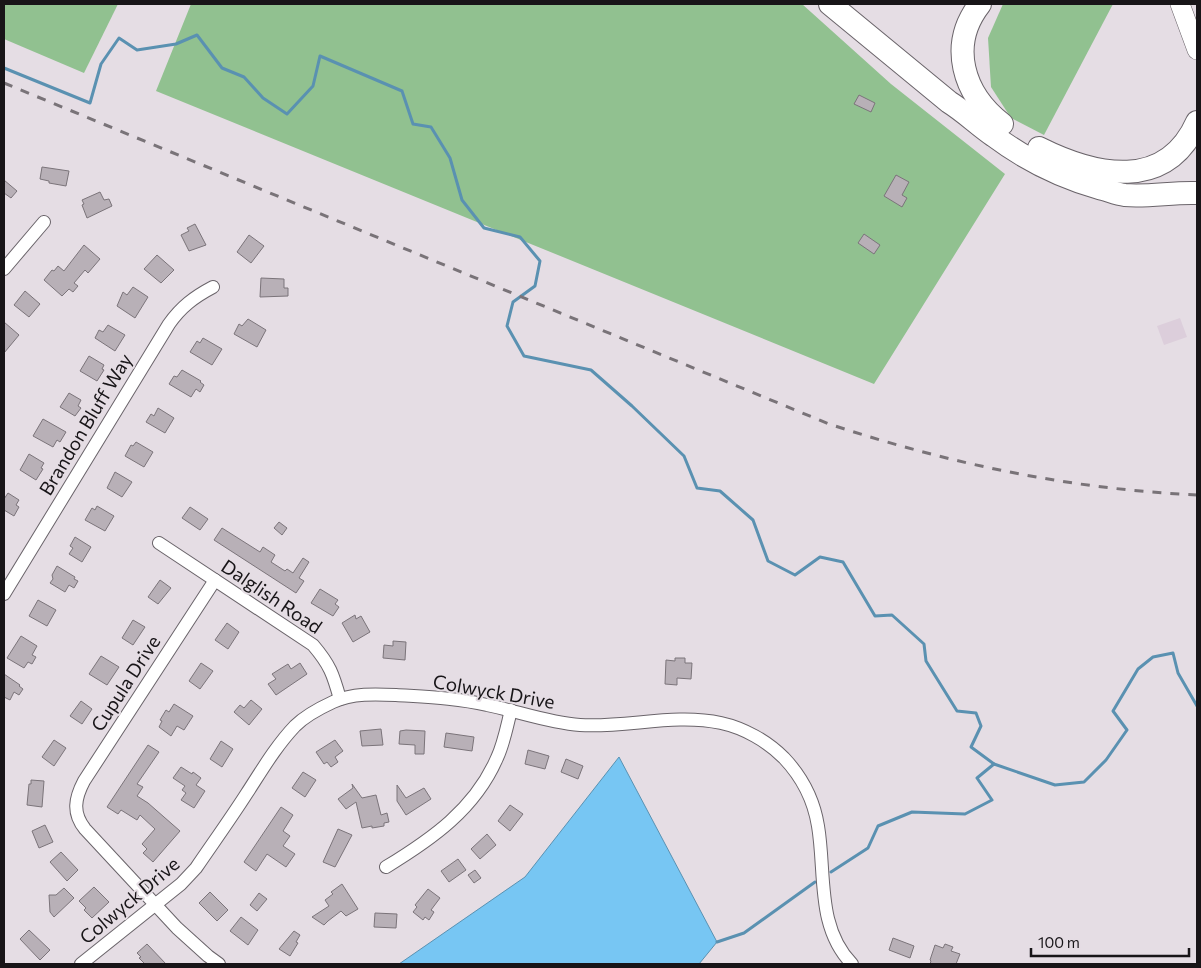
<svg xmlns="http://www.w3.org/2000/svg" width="1201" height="968" viewBox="0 0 1201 968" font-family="Commissioner,sans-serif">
	<rect width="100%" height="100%" fill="#e5dde4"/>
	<polygon fill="#dccedb" points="1180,318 1187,337 1164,345 1157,326"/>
	<g fill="#91c190">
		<polygon points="4,4 118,4 84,73 4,39"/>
		<polygon points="191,4 802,4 891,84 1005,174 874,384 156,91"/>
		<polygon points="1003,4 1113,4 1044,135 1011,118 991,87 988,38"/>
	</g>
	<polygon fill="#77c6f3" stroke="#5a91b1" points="619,757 717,942 699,964 399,964 525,877"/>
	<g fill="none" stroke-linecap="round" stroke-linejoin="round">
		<g stroke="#5a91b1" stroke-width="3">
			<polyline points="4,68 90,103 101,64 119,38 137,50 176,44 197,35 222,68 244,77 263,98 287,114 313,86 320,56 402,91 413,124 431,127 450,158 462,200 484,228 520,237 540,261 535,286 513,302 507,326 524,356 591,370 632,406 684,456 697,488 720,491 753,520 768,561 795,575 820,557 843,562 875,616 892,615 924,644 926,661 957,711 976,713 981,726 971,747 994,764"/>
			<polyline points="831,872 868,848 878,826 912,812 965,814 992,800 977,778 994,764 1055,785 1084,782 1106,760 1127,730 1113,711 1138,669 1153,657 1173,653 1178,673 1197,706"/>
			<polyline points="717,942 744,933 815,882"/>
		</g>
	</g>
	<g fill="#b8b0b7" stroke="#7b747a">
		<polygon points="859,95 875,103 871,112 854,104"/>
		<polygon points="42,167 69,171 66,186 49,183 49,181 40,179"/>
		<polygon points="896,175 909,182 902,195 907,198 902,207 884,196"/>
		<polygon points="4,180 17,191 11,198 4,193"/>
		<polygon points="100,192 104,200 109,199 112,206 87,218 82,205 84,204 82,200"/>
		<polygon points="195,224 206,245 189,251 181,235 189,231 187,228"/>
		<polygon points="864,234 880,245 874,254 858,243"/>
		<polygon points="249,235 264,246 251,263 237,252"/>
		<polygon points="84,245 100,259 88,273 85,270 74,283 78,286 73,292 69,289 62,296 44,280 52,270 54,271 58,266 64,271"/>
		<polygon points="157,255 174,270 161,283 144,269"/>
		<polygon points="261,278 284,279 284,288 288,288 288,296 260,297"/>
		<polygon points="133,287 148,297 135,318 117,306 123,292 127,295"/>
		<polygon points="25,291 40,304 29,317 14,305"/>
		<polygon points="248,319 266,330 257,347 234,334 239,324 242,326"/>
		<polygon points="4,322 19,335 4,353"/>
		<polygon points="108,325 125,335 115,351 95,338 99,330 103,332"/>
		<polygon points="203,338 222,349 212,365 190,352 197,341 200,343"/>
		<polygon points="89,356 104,365 102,369 104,370 97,381 80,371"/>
		<polygon points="182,370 201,381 200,382 204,385 200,392 196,389 191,397 169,384 174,376 177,377"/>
		<polygon points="69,393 81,400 78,406 81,408 75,416 60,407"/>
		<polygon points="158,408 174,418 165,433 146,422 151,414 154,416"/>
		<polygon points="43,419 66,432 60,442 57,440 53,447 33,436"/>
		<polygon points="136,442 153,452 144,467 125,456 131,445 133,446"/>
		<polygon points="29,454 44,463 41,468 43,469 36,480 20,470"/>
		<polygon points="115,472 132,482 122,497 107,488"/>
		<polygon points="8,493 19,500 16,505 19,507 14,516 4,510 4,499"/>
		<polygon points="97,506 114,516 105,531 85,520 92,508 95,510"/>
		<polygon points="190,507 208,519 200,530 182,518"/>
		<polygon points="279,522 287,528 282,535 274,528"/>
		<polygon points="222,528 260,552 263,547 275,555 271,562 285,571 287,569 293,573 303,558 309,562 299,578 304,581 296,593 214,540"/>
		<polygon points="75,537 91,547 82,562 69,554 73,548 70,546"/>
		<polygon points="57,566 75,577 74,579 78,581 74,588 69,585 65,592 50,583 53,579 52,575"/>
		<polygon points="160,580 171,588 158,604 148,597"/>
		<polygon points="320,589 338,600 335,604 339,607 333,616 311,603"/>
		<polygon points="38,600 56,610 47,626 29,616"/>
		<polygon points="355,615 356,619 361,616 370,632 353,642 342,623"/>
		<polygon points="133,620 145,627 133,645 122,638"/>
		<polygon points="227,623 239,632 228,649 215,640"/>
		<polygon points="21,636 37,646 32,655 36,657 32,664 28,662 24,668 7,658"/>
		<polygon points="393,641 406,642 405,660 383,658 384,645 393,646"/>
		<polygon points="101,656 119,667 107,685 89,674"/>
		<polygon points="675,658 685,658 685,663 692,663 691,679 677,678 677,685 665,684 666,660 675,661"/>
		<polygon points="201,663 213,671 200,689 189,681"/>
		<polygon points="300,663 307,674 276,695 268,684 276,679 272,674 288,664 291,669"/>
		<polygon points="4,674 20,685 19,686 23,689 19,695 14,692 10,700 4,697"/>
		<polygon points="251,700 262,709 249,725 234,712 240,705 244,708"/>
		<polygon points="81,701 92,709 82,724 70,716"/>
		<polygon points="174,704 193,716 184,730 177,726 171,736 159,727 162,721 160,720 166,710 169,712"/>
		<polygon points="381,729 383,745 362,746 360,731"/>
		<polygon points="406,730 425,731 424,754 415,754 415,745 399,744 400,731"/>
		<polygon points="446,733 474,737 472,751 444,747"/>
		<polygon points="54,740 66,748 54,766 42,757"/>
		<polygon points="335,740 343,751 335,757 338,762 331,767 327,762 324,764 316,752"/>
		<polygon points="221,741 233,749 222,767 210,759"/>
		<polygon points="148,745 159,752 137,784 143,787 137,796 148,803 180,831 153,862 143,853 147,849 142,844 155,829 140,815 137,820 121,810 118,814 107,807"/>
		<polygon points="528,750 549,756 545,769 525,764"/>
		<polygon points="566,759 583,766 578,779 561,772"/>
		<polygon points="181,767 192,774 193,772 201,778 196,785 205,791 194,808 181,800 186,793 182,790 185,786 173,778"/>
		<polygon points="303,772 316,780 305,797 292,788"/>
		<polygon points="31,780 44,781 42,807 27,805 29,784 31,784"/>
		<polygon points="352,784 362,798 376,795 381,815 387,813 389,822 384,823 384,826 372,828 372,826 362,828 356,802 346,809 338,799 353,788"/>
		<polygon points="397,785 406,798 424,788 431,799 406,815 397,801"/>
		<polygon points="510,805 523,814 510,831 498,821"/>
		<polygon points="281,807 293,815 283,831 290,836 283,846 295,854 286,867 267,854 256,871 244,862"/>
		<polygon points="45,825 53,842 39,848 32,831"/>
		<polygon points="338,829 352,835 335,867 323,862"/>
		<polygon points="487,834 496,845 480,859 471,849"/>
		<polygon points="61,852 78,870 67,881 50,862"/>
		<polygon points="458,859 466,870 449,882 441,871"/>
		<polygon points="475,870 481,878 474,883 468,875"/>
		<polygon points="342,884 358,909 346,916 341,911 328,921 324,925 312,917 329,906 325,900 333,894 331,892"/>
		<polygon points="94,887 109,902 92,918 84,910 86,908 79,901"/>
		<polygon points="64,888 74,898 54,917 50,912 49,895 56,895"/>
		<polygon points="428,889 440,898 431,910 434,912 429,920 425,917 423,920 413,912 417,907 415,905"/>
		<polygon points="210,892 228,910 217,921 199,903"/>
		<polygon points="259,893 267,899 257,911 250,905"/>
		<polygon points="375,913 397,914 396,928 374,927"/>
		<polygon points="241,917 258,930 248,945 230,931"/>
		<polygon points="29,930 50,950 40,960 20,939"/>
		<polygon points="294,931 300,935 296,942 298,943 290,956 279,949"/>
		<polygon points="893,938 914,946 910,958 889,950"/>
		<polygon points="147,944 166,964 145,964 139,958 141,957 137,953"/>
		<polygon points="945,944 953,947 951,951 960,954 956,964 930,964 931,961 930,960 935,945 943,948"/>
	</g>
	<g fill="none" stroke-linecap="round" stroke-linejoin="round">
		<defs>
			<g id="minor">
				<polyline points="4,269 44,222"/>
				<path d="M 159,543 L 313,645 C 330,665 333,674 340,699"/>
				<path d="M 215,580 L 84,781 C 75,798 72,813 85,829 L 177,928 L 208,956 L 219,964"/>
				<path d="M 4,594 L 169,324 C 181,307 194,297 213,287"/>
				<path d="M 386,867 C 432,839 475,809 497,758 C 504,743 507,726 511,710"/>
				<path d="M 81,964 L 181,884 L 196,868 C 213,843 231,818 247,793 C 262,770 276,746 295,726 C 305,716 320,708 333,702 C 352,693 376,694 396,695 C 426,697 457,698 487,705 C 517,711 549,723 580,725 C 627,728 674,713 721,723 C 744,728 767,741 784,758 C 802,777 814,801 818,826 C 826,873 816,927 852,964"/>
			</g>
			<polyline id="primary" points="1180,4 1197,50"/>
			<g id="motorway">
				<path d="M 830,4 L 949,102 C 965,112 978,125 994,136 C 1026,160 1061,177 1099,188 C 1108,190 1116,194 1125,195 C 1149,197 1173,192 1197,193"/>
				<path d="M 980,4 C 948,45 963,94 1002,124"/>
				<path d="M 1039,148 C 1095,176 1166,192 1197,122"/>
			</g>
		</defs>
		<use href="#minor" stroke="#6a646a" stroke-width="14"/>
		<use href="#primary" stroke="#6a646a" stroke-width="20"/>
		<use href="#motorway" stroke="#6a646a" stroke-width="24"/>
		<use href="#minor" stroke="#fff" stroke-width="12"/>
		<use href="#primary" stroke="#fff" stroke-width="19"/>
		<use href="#motorway" stroke="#fff" stroke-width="22"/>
		<path stroke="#797378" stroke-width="3" stroke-dasharray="9 9" stroke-linecap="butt" d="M 4,83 L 829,424 C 951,464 1069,489 1197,495"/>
	</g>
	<g text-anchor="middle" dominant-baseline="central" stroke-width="4" stroke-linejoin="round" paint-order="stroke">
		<g font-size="19" fill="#181518" stroke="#e5dde4">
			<text transform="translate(85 424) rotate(-59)">Brandon Bluff Way</text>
			<text transform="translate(272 596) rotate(34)">Dalglish Road</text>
			<text transform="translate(125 683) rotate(-57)">Cupula Drive</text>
			<text transform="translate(494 691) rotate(10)">Colwyck Drive</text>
			<text transform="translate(129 900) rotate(-40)">Colwyck Drive</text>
		</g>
	</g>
	<rect width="1201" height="968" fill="none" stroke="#181518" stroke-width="10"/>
	<path d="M1031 948v8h158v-8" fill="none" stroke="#181518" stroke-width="2.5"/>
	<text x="1038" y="948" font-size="15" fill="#181518" stroke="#e5dde4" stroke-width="4" paint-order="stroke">100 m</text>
</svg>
